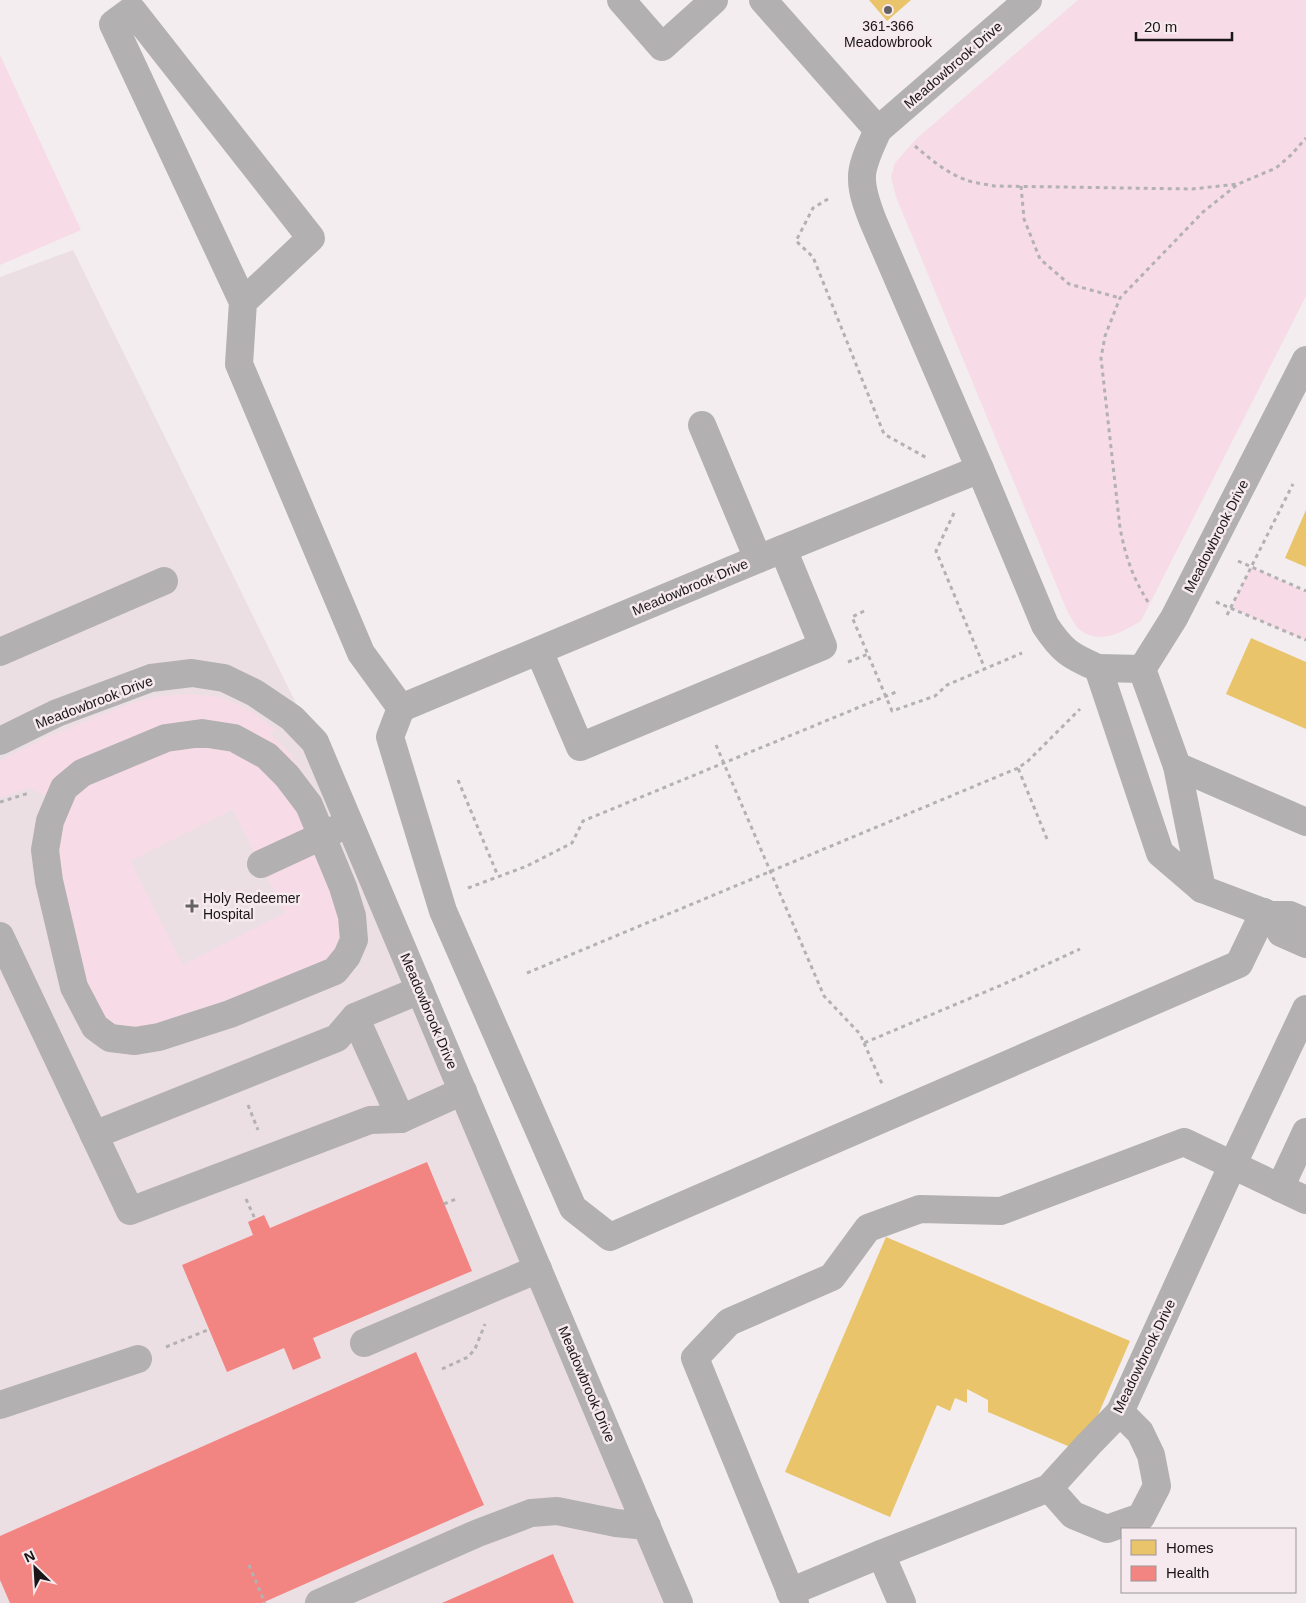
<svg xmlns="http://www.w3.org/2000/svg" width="1306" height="1603" viewBox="0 0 1306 1603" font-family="Helvetica,sans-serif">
	<rect width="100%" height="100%" fill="#f3edef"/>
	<polygon fill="#ecdfe4" points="73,250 315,742 677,1603 0,1603 0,277"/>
	<g fill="#f7dbe6">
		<path d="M 1078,0 L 1306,0 L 1306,296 L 1141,621 C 1122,632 1100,646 1079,629 C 1075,626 1072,618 1068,613 L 896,197 L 891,177 L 895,163 L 916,139 Z"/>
		<polygon points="0,55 81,230 0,265"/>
		<polygon points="1251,567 1306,592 1306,640 1231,608"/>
		<polygon points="186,694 221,697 252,712 275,729 270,734 289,752 301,770 317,808 219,728 52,799 30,788 0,797 0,761 47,737 132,703 161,696"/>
		<polygon points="217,742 273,774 312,827 256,855 233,809 130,861 183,965 285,913 264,870 320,845 345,939 328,967 155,1031 115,1031 86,992 56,850 58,825 84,781 179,744"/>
	</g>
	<g fill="#e9c46a">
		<polygon points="869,0 911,0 887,21"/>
		<polygon points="1306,510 1306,567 1285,558"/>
		<polygon points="1251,638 1306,662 1306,729 1226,694"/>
		<polygon points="886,1237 1130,1341 1082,1452 988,1412 988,1400 967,1389 967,1403 955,1398 950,1411 937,1405 890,1517 785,1472"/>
	</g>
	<g fill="#f28482">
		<polygon points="427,1162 472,1271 313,1338 321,1358 293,1370 284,1348 227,1372 182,1265 253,1235 248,1222 255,1219 264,1215 270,1228"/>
		<polygon points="416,1352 484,1505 262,1603 10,1603 0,1580 0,1536"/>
		<polygon points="553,1554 574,1603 442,1603"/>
	</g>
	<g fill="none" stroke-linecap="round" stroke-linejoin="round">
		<g stroke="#b3b1b2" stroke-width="3" stroke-dasharray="4 4" stroke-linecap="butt">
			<path d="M 915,146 C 930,159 947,173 966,180 C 974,183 985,184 994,186 L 1192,189 L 1238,184"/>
			<polyline points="1021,186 1024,219 1040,259 1069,284 1120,298"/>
			<polyline points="828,199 813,208 796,241 813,257 884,434 927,458"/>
			<polyline points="954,513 936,551 985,669"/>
			<polyline points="1238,561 1306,591"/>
			<path d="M 1148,602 C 1132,576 1126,558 1120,528 L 1101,358 L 1105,336 L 1120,298 L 1203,212 L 1238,184 L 1276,168 L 1291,155 L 1306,138"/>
			<polyline points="1216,602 1306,640"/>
			<polyline points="864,611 852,617 892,711 935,696 947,685 1022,653"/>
			<polyline points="1227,615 1293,484"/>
			<polyline points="848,662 868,654"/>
			<polyline points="716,745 824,996 860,1034 864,1043 1004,984 1080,949"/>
			<polyline points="458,780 498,876"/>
			<polyline points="0,802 29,793"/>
			<polyline points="1047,839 1018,768 1028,761 1080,709"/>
			<polyline points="468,888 527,866 572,843 583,821 896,692"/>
			<polyline points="527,973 1018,768"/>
			<polyline points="864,1043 883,1086"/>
			<polyline points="248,1105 258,1130"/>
			<polyline points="246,1199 255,1219"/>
			<polyline points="444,1204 458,1198"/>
			<polyline points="166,1347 210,1329"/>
			<polyline points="442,1369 468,1357 475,1349 485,1324"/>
			<polyline points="249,1565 265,1603"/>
		</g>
		<g stroke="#b2b0b0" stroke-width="28">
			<polyline points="621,0 662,47 714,0"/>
			<polyline points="763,0 878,130"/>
			<path d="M 1028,0 L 878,130 C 872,144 861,164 862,179 C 862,193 868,208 873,221 L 980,469 L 1045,625 C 1062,651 1070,656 1098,668 L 1160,853 L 1202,889 L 1271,915 L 1290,915 L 1306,922"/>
			<polyline points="243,302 311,238 132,10 113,24 243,302 239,364 361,653 401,708"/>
			<polyline points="702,425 758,559"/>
			<polyline points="539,651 580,747 823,646 783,549"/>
			<polyline points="0,652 164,581"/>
			<polyline points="1098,668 1142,669 1174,618 1306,360"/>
			<polyline points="1142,669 1177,766 1202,889"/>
			<polyline points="401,708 390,737 443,911 573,1208 610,1237 1239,964 1264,912"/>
			<polyline points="401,708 758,559 980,469"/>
			<polygon points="202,733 234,738 267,756 287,776 309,805 343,887 352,916 354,940 347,956 335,971 230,1014 159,1037 135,1041 110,1038 95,1027 74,987 49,881 45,850 50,821 64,788 82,773 166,738"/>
			<polyline points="0,741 57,713 151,678 192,673 224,678 255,693 292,718 315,742 679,1603"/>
			<polyline points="1177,766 1306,822"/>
			<polyline points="261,864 339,828"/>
			<polyline points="1271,915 1281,933 1306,944"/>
			<polyline points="0,936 130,1211 370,1120 401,1119 463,1091"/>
			<polyline points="355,1017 401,1119"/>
			<polyline points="94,1135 337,1038 355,1017 420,990"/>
			<polyline points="1280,1188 1306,1132"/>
			<polyline points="364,1343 538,1269"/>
			<polyline points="0,1405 138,1359"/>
			<polyline points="1049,1488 1073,1515 1107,1529 1141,1517 1157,1486 1151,1455 1140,1432 1120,1412"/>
			<polyline points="881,1554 902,1603"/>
			<polyline points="790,1592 881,1554 1049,1488 1088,1445 1120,1412 1233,1164 1306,1009"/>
			<polyline points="319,1603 478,1533 531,1513 557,1511 616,1523 647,1526"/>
			<polyline points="795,1603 695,1358 729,1322 832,1277 868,1228 920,1209 1001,1211 1184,1142 1306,1200"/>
		</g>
	</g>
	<g fill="#666163" stroke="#f6eaee" stroke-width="2">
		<circle cx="888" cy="10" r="5"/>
		<path d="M189.5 898.5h5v5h5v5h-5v5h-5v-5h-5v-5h5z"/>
	</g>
	<g text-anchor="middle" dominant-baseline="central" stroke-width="5" stroke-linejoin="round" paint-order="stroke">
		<g font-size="14" fill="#1a1617" stroke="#f6eaee">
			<text x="888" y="26">361-366<tspan x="888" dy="16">Meadowbrook</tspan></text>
			<text x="203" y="898" text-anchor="start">Holy Redeemer<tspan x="203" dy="16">Hospital</tspan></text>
		</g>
		<g font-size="14" fill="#1a1617" stroke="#f6eaee">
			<text transform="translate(953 65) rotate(-41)">Meadowbrook Drive</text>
			<text transform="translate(1216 536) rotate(-63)">Meadowbrook Drive</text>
			<text transform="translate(690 587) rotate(-23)">Meadowbrook Drive</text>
			<text transform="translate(94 702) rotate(-21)">Meadowbrook Drive</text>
			<text transform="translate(429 1011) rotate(67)">Meadowbrook Drive</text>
			<text transform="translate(1144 1356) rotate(-64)">Meadowbrook Drive</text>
			<text transform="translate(587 1384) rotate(67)">Meadowbrook Drive</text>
		</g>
	</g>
	<rect x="1121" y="1528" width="175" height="65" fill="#f6eaee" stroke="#9e9598"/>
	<rect x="1131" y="1540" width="25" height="15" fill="#e9c46a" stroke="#9e9598"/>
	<text x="1166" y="1553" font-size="15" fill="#1a1617">Homes</text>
	<rect x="1131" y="1566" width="25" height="15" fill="#f28482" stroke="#9e9598"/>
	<text x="1166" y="1578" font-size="15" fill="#1a1617">Health</text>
	<g transform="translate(35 1568) rotate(335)" stroke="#f6eaee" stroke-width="4" paint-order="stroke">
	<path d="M0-4L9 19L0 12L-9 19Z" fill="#1a1617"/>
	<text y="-8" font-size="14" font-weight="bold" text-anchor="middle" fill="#1a1617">N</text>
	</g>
	<path d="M1136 32v8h96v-8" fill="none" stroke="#1a1617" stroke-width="2.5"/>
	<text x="1144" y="32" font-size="15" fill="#1a1617" stroke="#f6eaee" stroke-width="4" paint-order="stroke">20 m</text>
</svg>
